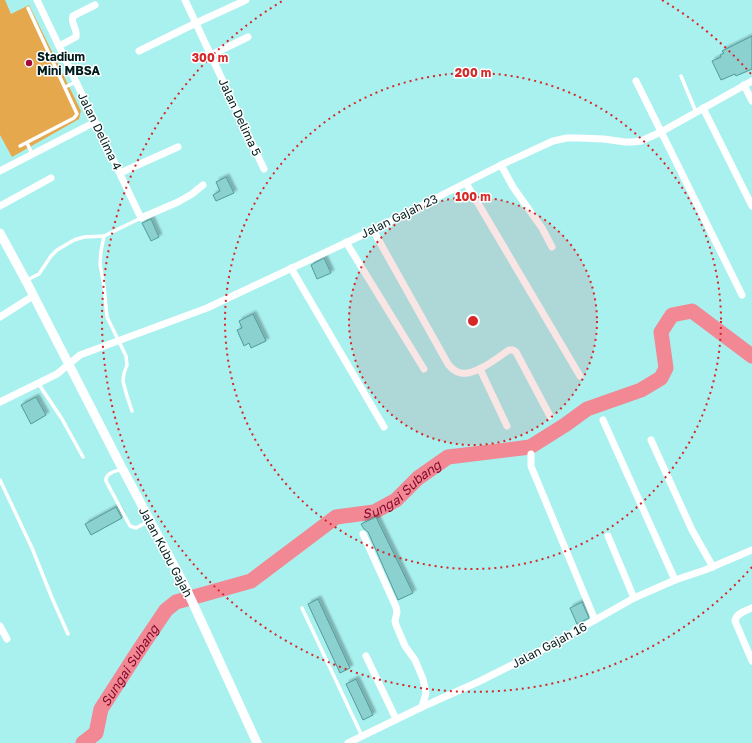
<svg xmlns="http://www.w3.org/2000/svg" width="752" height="743" viewBox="0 0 752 743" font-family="'Golos Text',sans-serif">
	<defs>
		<filter id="shadow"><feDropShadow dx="3" dy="-3" stdDeviation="1" flood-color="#0004"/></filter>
	</defs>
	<rect width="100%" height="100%" fill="#a9f1ef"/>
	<polygon fill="#e6a84d" points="0,0 5,0 11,14 29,5 81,111 79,119 12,157 0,135"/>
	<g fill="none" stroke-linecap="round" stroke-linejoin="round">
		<path stroke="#f18893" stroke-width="15" id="s1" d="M 83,743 L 96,733 L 101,709 L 139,650 L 166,610 L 176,602 L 251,581 L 336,517 L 374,512 L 396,500 L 418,478 L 448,457 L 530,447 L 565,425 L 587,409 L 641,390 L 661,378 L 666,368 L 661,332 L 672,315 L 692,311 L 752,356"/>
	</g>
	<g fill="#8ad1d0" stroke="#539998" filter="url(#shadow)">
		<polygon points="752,36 752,69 736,76 735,74 721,80 712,61 721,57 720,55 724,53 722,51"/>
		<polygon points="226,177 234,193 216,201 213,195 220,191 216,182"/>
		<polygon points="151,219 159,237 151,241 142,223"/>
		<polygon points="324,258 331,273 317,279 311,265"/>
		<polygon points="253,314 266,341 251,348 249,343 244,346 237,330 242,328 239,321"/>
		<polygon points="36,397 46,415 31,424 21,405"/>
		<polygon points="116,507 122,518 91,535 85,524"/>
		<polygon points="376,517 413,593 398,600 368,532 364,529 361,524"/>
		<polygon points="318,599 350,668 340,673 308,604"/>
		<polygon points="582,602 589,618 577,624 570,608"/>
		<polygon points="356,679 373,715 363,720 346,684"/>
	</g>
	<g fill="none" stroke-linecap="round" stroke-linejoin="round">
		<g stroke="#fff" stroke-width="3.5">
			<polyline points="681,76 696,112"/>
			<polyline points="65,87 76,82"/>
			<polyline points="27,143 32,154"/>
			<polyline points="20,146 74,118 77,114 28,8"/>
			<polyline points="104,236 101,251 100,264 104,286 107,317 126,356 127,365 124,373 123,381 127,396 132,411"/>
			<polyline points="27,280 39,274 51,256 57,250 74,240 84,237 104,236 141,218"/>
			<polyline points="38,383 62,419 83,457"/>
			<path d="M 122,469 C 116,471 105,473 106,481 L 130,526 L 136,528 L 149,521"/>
			<polyline points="0,480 32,548 52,598 68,634"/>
			<polyline points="302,608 362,736"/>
		</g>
		<g stroke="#fff" stroke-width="7">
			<polyline points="37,0 141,218 178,202 192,194 203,185"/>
			<polyline points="185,0 264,169"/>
			<path d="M 59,46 L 76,37 C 78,29 70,23 73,16 L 95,5"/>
			<polyline points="139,51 196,23 246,0"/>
			<polyline points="211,55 248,37"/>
			<polyline points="636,81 742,295"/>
			<polyline points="744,85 752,101"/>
			<polyline points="703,108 752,206"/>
			<polyline points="501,165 513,187 542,228 552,247"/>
			<polyline points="0,171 95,122"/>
			<polyline points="120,173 178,147"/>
			<polyline points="466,183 580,376"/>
			<polyline points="0,206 51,178"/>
			<path d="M 373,230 L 448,364 C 452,369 455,372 461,373 C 475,376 497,358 509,350 L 513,350 L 516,352 L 550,416"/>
			<polyline points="346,242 424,369"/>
			<polyline points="291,268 384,427"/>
			<polyline points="0,317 33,296"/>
			<polyline points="480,369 507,426"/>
			<polyline points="0,402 57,374 80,355 207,308 373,230 501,165 553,141 567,138 579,138 604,139 625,142 632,142 641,141 661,132 752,81"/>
			<polyline points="603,420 675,580"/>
			<polyline points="651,440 692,530 713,567"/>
			<polyline points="531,454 531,466 533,471 595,620"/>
			<polyline points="363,534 396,607 397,612 395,621 396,625 405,646 415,660 423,679 426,693 422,707"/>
			<polyline points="608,536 634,598"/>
			<path d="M 752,608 C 746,611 736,613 735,621 L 752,661"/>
			<polyline points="0,626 7,639"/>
			<polyline points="366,656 396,719"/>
			<polyline points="348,743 422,707 478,682 542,650 634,598 675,580 705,570 752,550"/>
		</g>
		<polyline stroke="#fff" stroke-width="9" points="0,233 26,281 122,468 185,586 257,743"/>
	</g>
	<circle cx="473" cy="321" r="124" fill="#d62828" fill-opacity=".12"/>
	<g fill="none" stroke="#d62828" stroke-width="2" stroke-dasharray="2 4">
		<circle cx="473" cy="321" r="124"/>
		<circle cx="473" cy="321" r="248"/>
		<path d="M752 567A372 372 0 1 1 284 0M662 0A372 372 0 0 1 752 75"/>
	</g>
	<circle fill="#a50939" stroke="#fff" stroke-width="1.5" cx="29" cy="63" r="4"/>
	<g text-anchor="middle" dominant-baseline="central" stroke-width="3" stroke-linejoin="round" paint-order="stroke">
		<g font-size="12" font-weight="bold" fill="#001c1c" stroke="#fff" text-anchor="start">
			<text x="37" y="56">Stadium<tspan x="37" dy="14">Mini MBSA</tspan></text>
		</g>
		<g font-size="12" fill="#001c1c" stroke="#fff">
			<text transform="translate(240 117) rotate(65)">Jalan Delima 5</text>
			<text transform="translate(100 131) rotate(64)">Jalan Delima 4</text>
			<text transform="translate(399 216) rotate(-26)">Jalan Gajah 23</text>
			<text transform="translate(166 552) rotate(62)">Jalan Kubu Gajah</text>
			<text transform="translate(549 645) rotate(-28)">Jalan Gajah 16</text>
		</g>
		<g font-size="13" font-style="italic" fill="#850b2e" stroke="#fff">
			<text stroke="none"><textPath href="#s1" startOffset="430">Sungai Subang</textPath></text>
			<text stroke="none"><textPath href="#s1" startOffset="93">Sungai Subang</textPath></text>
		</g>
	</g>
	<circle cx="473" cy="321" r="6" fill="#d62828" stroke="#fff" stroke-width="2"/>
	<g font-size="12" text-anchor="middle" font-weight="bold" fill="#d62828" stroke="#fff" stroke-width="3" stroke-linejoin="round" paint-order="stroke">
		<text x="210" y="62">300 m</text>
		<text x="473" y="77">200 m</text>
		<text x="473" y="201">100 m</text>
	</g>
</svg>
